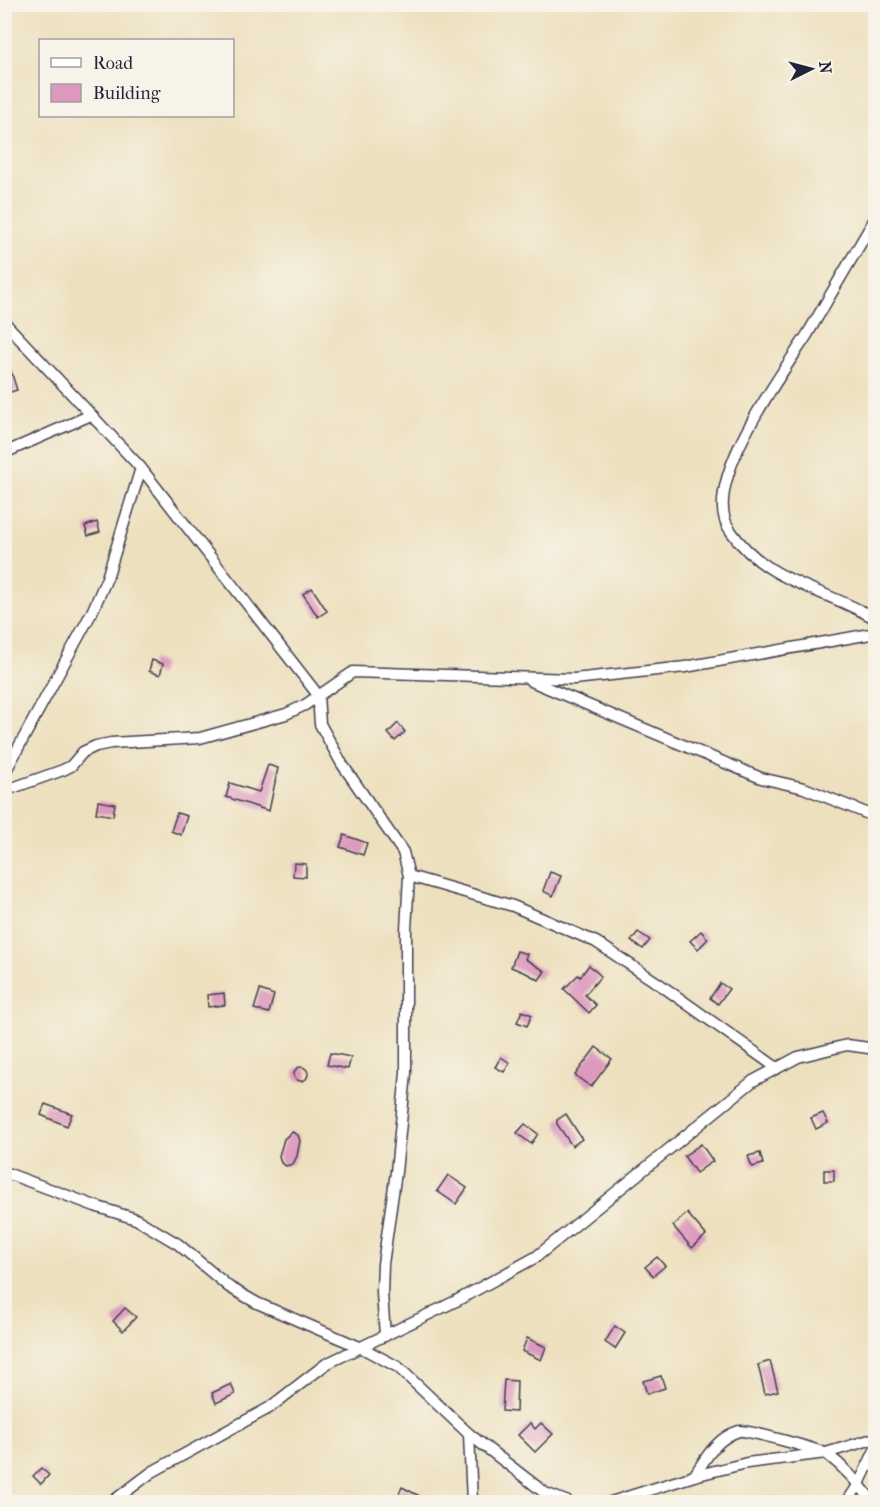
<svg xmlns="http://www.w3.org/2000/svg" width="880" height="1507" viewBox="0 0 880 1507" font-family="'IM FELL French Canon',serif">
	<rect width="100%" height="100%" fill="#f7f3e8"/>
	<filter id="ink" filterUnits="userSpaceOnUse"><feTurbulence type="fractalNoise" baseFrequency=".0167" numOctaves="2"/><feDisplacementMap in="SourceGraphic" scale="12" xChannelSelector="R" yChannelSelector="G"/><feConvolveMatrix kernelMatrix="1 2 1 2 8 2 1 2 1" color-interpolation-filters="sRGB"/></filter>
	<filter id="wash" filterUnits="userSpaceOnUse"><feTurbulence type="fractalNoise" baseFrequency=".008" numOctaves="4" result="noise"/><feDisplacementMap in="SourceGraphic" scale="24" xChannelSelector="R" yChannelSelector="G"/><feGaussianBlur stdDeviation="1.35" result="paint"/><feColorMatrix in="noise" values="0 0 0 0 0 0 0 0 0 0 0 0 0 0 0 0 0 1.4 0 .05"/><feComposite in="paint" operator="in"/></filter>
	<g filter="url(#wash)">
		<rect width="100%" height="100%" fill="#ede0be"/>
		<g id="blocks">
			<g fill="#dd98bd">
				<polygon points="4,358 7,358 17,390 4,394"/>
				<polygon points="97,522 100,532 88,536 85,526"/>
				<polygon points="312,588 327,611 318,617 303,594"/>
				<polygon points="152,660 163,664 160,675 149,671"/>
				<polygon points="398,723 405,732 395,741 388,733"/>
				<polygon points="268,765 278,768 269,811 226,797 230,783 259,792"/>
				<polygon points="98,801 115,804 113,816 96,813"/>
				<polygon points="177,813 187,816 181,835 171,831"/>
				<polygon points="344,835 367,843 363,855 340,847"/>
				<polygon points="294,863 306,864 306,877 293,876"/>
				<polygon points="550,872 561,876 553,896 543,891"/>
				<polygon points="701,931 708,939 698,949 690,941"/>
				<polygon points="638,932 650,940 643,949 631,941"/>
				<polygon points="517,951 527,954 525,959 545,971 539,980 528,974 511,967"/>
				<polygon points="589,965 601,976 585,995 596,1005 589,1013 564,989 578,975 580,977"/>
				<polygon points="720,983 729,989 718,1004 710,998"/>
				<polygon points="260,990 274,995 269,1013 254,1009"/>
				<polygon points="224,993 225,1005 208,1007 207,995"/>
				<polygon points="522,1011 532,1015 527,1026 517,1022"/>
				<polygon points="596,1047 612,1059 591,1087 575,1075"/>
				<polygon points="330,1053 351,1057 348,1069 327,1065"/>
				<polygon points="501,1057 510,1063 504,1072 495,1067"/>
				<circle cx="301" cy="1074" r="7"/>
				<polygon points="45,1104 72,1114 67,1126 41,1115"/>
				<polygon points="823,1113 828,1123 816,1129 811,1118"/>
				<polygon points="566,1114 582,1139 572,1146 557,1124 557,1120"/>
				<polygon points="525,1124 538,1134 531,1144 517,1133"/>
				<polygon points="292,1132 298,1135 300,1141 297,1156 293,1164 286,1166 281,1163 279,1156 284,1139"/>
				<polygon points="701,1144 713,1161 696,1173 684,1156"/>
				<polygon points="760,1153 763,1164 752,1167 748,1156"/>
				<rect x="824" y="1170" width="10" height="11"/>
				<polygon points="448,1175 467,1188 456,1204 437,1191"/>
				<polygon points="687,1213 706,1235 692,1248 673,1226"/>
				<polygon points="657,1257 665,1266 653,1276 645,1267"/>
				<polygon points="125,1308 136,1317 123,1331 113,1321"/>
				<polygon points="615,1326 625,1333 615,1349 605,1342"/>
				<polygon points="527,1338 546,1347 541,1360 522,1351"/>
				<polygon points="770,1361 778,1391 765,1394 758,1365"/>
				<polygon points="661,1376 665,1388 647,1394 643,1381"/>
				<polygon points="504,1380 517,1381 516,1412 502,1411"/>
				<polygon points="231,1384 235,1394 216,1403 212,1393"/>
				<polygon points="530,1423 535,1429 541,1423 553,1434 535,1452 518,1435"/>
				<polygon points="41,1468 49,1475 41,1484 33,1476"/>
				<polygon points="402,1487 433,1503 395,1503"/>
			</g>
		</g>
	</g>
	<g filter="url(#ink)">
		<use href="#blocks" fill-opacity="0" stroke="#403e4f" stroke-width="1.5"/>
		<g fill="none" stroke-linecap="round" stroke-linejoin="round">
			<defs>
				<g id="minor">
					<path d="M 876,217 C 853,257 830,296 807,335 C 782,374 698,486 730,530 C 766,583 824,588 876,619"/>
					<polyline points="4,322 141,468 318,695 320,724 342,764 403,852 409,876 406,930 406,1073 396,1172 383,1264 382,1293 385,1336"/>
					<polyline points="4,453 91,415"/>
					<polyline points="531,681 761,778 804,788 876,817"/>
					<polyline points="4,774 92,612 107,578 141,468"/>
					<polyline points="4,791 63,770 71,766 83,752 96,746 111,743 200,738 286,714 305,705 353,672 574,679 685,667 876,633"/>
					<polyline points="409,876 513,906 596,942 662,986 777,1068"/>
					<polyline points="4,1172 95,1206 136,1219 178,1244 229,1287 257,1303 362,1348 398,1367 469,1434 545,1493 568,1502"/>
					<polyline points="469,1434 472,1502"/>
					<path d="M 694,1476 C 706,1458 716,1438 739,1431 C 744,1429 822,1450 828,1455 C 845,1468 860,1485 873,1502"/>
					<polyline points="112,1502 152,1472 269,1408 326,1364 456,1301 536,1257 753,1081 798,1057 847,1045 876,1049"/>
					<polyline points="611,1502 694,1476 747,1463 826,1453 876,1438"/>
					<polyline points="847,1502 859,1484 876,1448"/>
				</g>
			</defs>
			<use href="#minor" stroke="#403e4f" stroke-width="13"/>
			<use href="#minor" stroke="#fff" stroke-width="10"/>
		</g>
	</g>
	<rect width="880" height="1507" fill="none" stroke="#f7f3e8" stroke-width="24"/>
	<rect x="39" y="39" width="195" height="78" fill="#f7f3e8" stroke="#a29fa3" stroke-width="1.5"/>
	<rect x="51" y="58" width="30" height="9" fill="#ffffff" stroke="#a29fa3" stroke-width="1.5"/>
	<text x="93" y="69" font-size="18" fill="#22223b">Road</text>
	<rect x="51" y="84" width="30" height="18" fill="#dd98bd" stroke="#a29fa3" stroke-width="1.5"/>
	<text x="93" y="99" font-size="18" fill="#22223b">Building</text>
	<g transform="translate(811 69) rotate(84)" stroke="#f7f3e8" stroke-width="4.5" paint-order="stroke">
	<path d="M0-4.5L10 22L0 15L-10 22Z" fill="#22223b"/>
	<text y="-9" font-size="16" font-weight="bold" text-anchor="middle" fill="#22223b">N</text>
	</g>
</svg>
